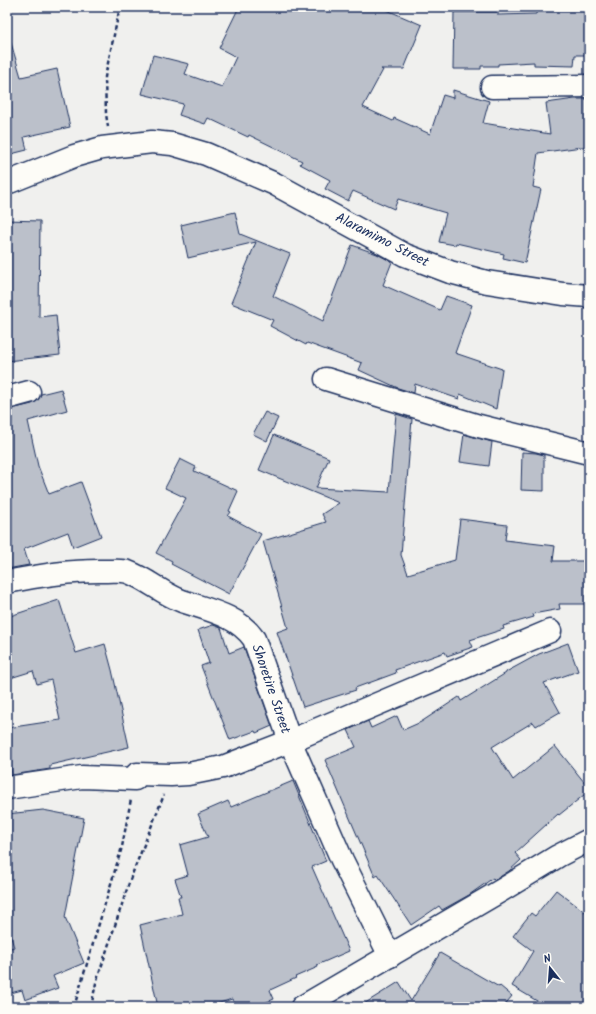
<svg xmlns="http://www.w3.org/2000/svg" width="596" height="1014" viewBox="0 0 596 1014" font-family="Kalam,sans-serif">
	<rect width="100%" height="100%" fill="#f0f0ee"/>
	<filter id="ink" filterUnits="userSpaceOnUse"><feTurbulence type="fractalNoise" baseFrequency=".025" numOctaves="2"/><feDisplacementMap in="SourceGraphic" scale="8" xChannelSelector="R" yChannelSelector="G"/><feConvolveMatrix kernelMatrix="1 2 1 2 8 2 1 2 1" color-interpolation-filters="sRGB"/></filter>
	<g filter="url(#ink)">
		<g fill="#bbc0ca" stroke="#1b2f5e">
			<polygon points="239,7 380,7 422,25 404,69 381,69 383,70 363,107 393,121 394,118 430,134 443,95 453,98 453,90 489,101 483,123 550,134 546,103 575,99 588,99 589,146 538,153 533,187 541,189 525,263 503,258 504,254 456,243 455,245 439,242 446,213 398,199 394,209 353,191 348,201 325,189 330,180 300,164 302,161 249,135 248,137 208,118 205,124 179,115 183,104 142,94 153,55 189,64 185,74 222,87 236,57 219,48"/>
			<polygon points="537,7 589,7 589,55 575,55 574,66 534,65 534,62 498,64 498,66 481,66 481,69 453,69 454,12 498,12 498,15 536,14"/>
			<polygon points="7,43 11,43 21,77 57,69 70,127 24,137 27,150 7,155"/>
			<polygon points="235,212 240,234 290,254 273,296 323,321 352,245 377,254 392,262 383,285 440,310 446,296 472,305 455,353 502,369 496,409 460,394 459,399 415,384 414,393 398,388 359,370 362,363 307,343 306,345 270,326 273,320 231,303 256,242 188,258 181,225"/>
			<polygon points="7,220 40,221 39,317 56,315 60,355 7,361"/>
			<polygon points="61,389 67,410 28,421 38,466 49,494 81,482 101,536 73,547 68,532 24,549 29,565 7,569 7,410 32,404 38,400 41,394"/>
			<polygon points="265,412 278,418 267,441 253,434"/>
			<polygon points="396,414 412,419 401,555 408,574 455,560 460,519 507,525 505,540 555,546 553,561 589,561 589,604 559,604 560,609 533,614 534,617 503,626 504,629 470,640 473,647 447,656 445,652 395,670 396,673 355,688 356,690 303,707 277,632 288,628 263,541 326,522 322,514 339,503 259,470 274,435 329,458 316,488 389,492"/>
			<polygon points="464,434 492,442 489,466 460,462"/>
			<polygon points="522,452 536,453 544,455 544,491 521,490"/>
			<polygon points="180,459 196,467 194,471 238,491 229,511 231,512 228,516 261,534 229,594 171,564 172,561 156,553 186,498 165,488"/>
			<polygon points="59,600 76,653 105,644 112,670 129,747 50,765 50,769 12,775 7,741 7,728 60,720 51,680 37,684 33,671 7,679 7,617"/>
			<polygon points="213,625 221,628 229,653 244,647 272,726 256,733 255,731 230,740 201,666 209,663 198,630"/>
			<polygon points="568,643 578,671 544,683 560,712 536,726 533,722 492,747 513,780 555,746 589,788 589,791 559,815 558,814 515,853 521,860 509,871 495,880 493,878 469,895 442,910 439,906 411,925 378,875 375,877 325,760 356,747 348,730 368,721 371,728 397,716 403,730 421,722 459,697 461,701 506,673 506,672 539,654"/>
			<polygon points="293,781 326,861 312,867 349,951 317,965 318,967 295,977 296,978 270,990 274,999 255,1007 236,1007 232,999 207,1007 158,1007 140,925 182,914 178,897 181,897 175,879 188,875 180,845 208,837 198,814 228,801 231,807"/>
			<polygon points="43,810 84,818 65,917 84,963 53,976 58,988 25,1000 22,990 7,994 7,949 14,947 7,925 7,814"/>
			<polygon points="556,890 589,915 589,1007 547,1007 512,986 533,951 513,936 531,913 535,916"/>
			<polygon points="440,953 499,987 500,986 512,996 503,1007 359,1007 399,982 411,1001"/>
		</g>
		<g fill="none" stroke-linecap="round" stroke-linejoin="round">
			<defs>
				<g id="street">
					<polyline points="492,87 589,86"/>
					<polyline points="7,183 74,156 102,148 152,142 172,144 206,154 275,184 405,255 450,272 487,282 563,294 589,296"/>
					<polyline points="326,379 479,426 589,453"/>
					<polyline points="7,398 29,392"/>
					<path d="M 7,582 C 40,575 73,570 107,571 C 114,571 122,570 128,572 C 147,579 163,594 182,601 C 208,610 237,615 254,639 L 290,741 L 342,860 L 390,956"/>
					<polyline points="7,788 82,777 135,779 137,774 171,775 188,774 223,767 290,741 550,631"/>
					<polyline points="302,1007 502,890 558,856 589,840"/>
				</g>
			</defs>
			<use href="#street" stroke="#1b2f5e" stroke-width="25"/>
			<g stroke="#1b2f5e" stroke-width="2.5" stroke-dasharray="4 3" stroke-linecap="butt">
				<polyline points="108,127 106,114 105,77 120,7"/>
				<polyline points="74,1007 122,847 131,799"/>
				<polyline points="91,1007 96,983 131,877 164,795"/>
			</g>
			<use href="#street" stroke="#fdfcf7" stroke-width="22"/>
		</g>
	</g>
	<g text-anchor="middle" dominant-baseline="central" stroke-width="3.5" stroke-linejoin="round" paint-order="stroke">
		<g font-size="14" fill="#1b2f5e" stroke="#fdfcf7">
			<text transform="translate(382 240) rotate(27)">Alaramimo Street</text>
			<text transform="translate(271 689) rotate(71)">Shoretire Street</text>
		</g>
	</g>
	<rect width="596" height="1014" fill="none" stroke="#fdfcf7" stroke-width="24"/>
	<rect x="12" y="12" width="572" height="990" fill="none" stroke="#1b2f5e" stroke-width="1.5" filter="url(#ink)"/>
	<g transform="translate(550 968) rotate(343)" stroke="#fdfcf7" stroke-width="3" paint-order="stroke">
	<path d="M0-3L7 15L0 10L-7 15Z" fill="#1b2f5e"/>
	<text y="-6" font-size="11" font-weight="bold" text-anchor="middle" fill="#1b2f5e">N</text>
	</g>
</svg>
